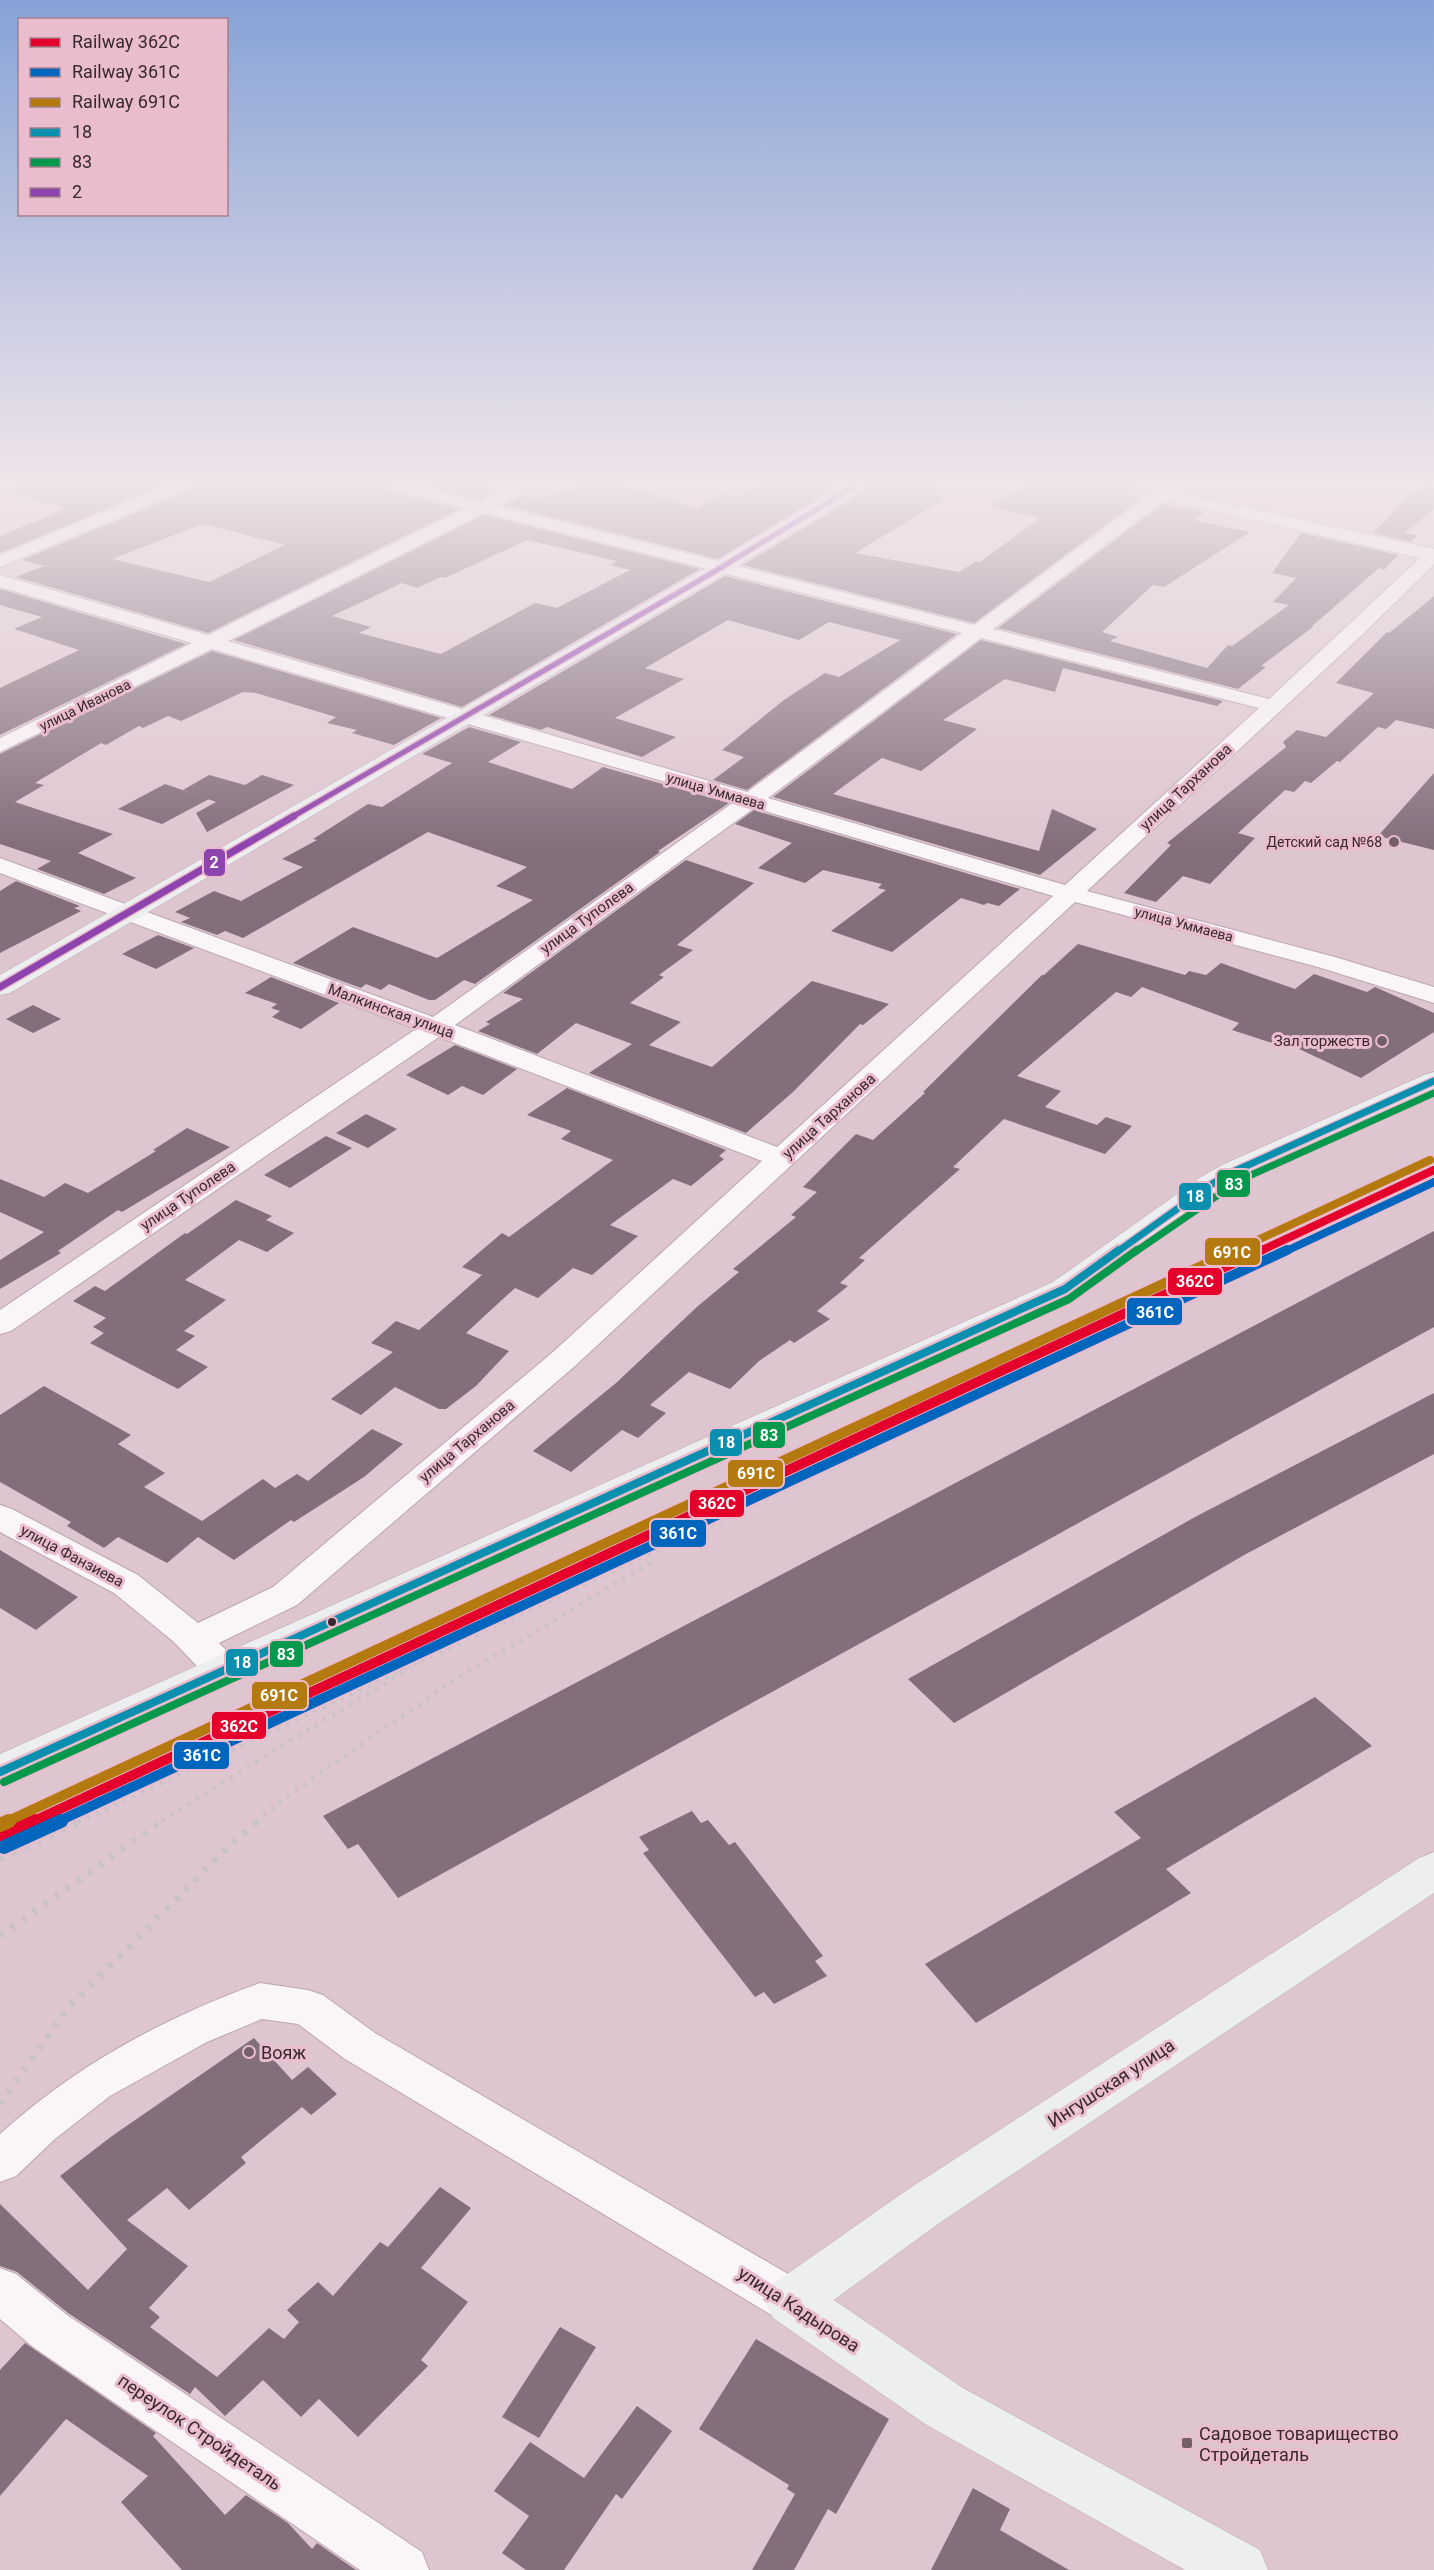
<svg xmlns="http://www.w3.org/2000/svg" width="1434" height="2570" viewBox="0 0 1434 2570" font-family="Roboto,sans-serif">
	<rect width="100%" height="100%" fill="#dec6d0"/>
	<g fill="#836e7c" fill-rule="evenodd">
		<polygon points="17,486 160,486 0,553 0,536 68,508 16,495"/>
		<path d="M 190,486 L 388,486 L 392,492 L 459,509 L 208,633 L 16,577 L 44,566 L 22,560 L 186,492 ZM 200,525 L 207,525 L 285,545 L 209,582 L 112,559 Z"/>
		<polygon points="426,486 486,486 499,489 480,499"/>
		<polygon points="582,486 625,486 697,508 723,493 740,497 759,486 838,486 718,559 504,505 524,495 539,499"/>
		<polygon points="866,486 939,486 929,493 948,497 855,553 959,572 976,561 980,562 1040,518 990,507 1024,486 1139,486 1126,495 1140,499 974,623 743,565 863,492"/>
		<polygon points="1424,486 1434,486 1434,509 1404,533 1417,535 1411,542 1373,533 1409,496"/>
		<polygon points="1163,504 1204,513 1193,520 1250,532 1164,587 1153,585 1102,632 1118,637 1110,641 1207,668 1228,645 1232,646 1289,605 1273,602 1296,578 1272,573 1301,533 1398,555 1384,570 1379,568 1311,627 1313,627 1261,666 1266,667 1238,689 998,628"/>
		<path d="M 484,515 L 700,569 L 462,707 L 234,640 ZM 527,540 L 617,561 L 610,565 L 630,570 L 557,608 L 535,603 L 441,654 L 359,633 L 371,627 L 332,616 L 402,583 L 417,588 L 441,577 L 445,578 Z"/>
		<polygon points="725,576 957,634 747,790 713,780 744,757 722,750 784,700 825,673 839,677 900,640 829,622 799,640 728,620 645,668 684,679 615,718 676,737 642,757 547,727 541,730 489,715"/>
		<polygon points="0,589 186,644 0,735 0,688 79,650 14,629 42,617 0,605"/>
		<polygon points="1434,596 1434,729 1396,720 1386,729 1378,727 1340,762 1337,761 1311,783 1305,781 1294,792 1285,790 1238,833 1255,838 1210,884 1183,876 1156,902 1124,893 1171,845 1167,843 1286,747 1283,742 1297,730 1326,737 1374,693 1336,683 1387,632 1389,633"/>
		<polygon points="981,640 1223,701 1217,706 1063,668 1055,692 1005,679 943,720 977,729 921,771 882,758 833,794 1039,851 1052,809 1097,829 1040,875 773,797"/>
		<polygon points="212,651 441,718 394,745 352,733 357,730 327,723 336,717 256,693 243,692 181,721 168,716 143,728 139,726 106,745 101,743 35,783 44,785 15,802 113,834 78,853 136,878 104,894 37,869 51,861 0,844 0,754"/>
		<polygon points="469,727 521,742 488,762 572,789 603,767 729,803 658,851 660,852 475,984 464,980 435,1000 429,1000 389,984 381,990 366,984 361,988 293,963 353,927 437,958 533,900 496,886 527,867 428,832 243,938 225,931 217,935 181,922 190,918 175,912 214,891 241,901 303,867 282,859 317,840 313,839 368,804 382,807 452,763 422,754"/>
		<polygon points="1434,773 1434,850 1378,836"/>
		<polygon points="209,775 245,785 262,775 294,785 207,832 196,813 216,802 183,790"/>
		<polygon points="165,784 209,799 162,824 118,809"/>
		<polygon points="754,810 1020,889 999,906 987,903 984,905 961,898 892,952 831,931 886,890 878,888 882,884 823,870 805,883 758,868 792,843 735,824"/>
		<polygon points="686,860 754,883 677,945 693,950 659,975 664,977 630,1003 681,1022 649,1045 712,1067 812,981 889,1004 863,1025 860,1024 793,1092 746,1133 589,1073 632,1044 576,1023 537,1054 478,1031 490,1024 486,1022 523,999 503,993"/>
		<polygon points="16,881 80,906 74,908 81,911 0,953 0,891"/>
		<polygon points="158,935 194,948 156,969 122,954"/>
		<polygon points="1078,944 1185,975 1189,971 1206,975 1221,963 1295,989 1314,974 1367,992 1375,987 1434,1013 1434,1032 1361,1078 1282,1041 1278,1045 1232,1030 1239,1023 1142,987 1131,997 1116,992 1017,1076 1061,1091 1045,1107 1097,1125 1106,1117 1132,1126 1105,1154 1004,1119 953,1167 960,1169 859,1258 865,1260 840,1283 848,1286 817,1311 830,1319 794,1343 790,1340 759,1361 730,1389 689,1372 650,1405 666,1413 638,1438 622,1430 571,1472 533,1451 616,1383 698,1306 739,1272 733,1269 796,1217 791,1215 817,1192 803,1187 856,1134 873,1140 925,1093 923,1092 1042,975 1044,975"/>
		<polygon points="271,977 339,1003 301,1029 272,1017 280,1011 271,1008 277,1004 245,993"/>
		<polygon points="33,1005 61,1019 33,1033 6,1019"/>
		<polygon points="455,1045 517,1069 483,1095 462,1086 448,1095 406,1075"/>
		<polygon points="567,1088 726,1150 719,1156 724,1159 691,1186 673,1179 610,1225 638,1236 592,1275 573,1268 538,1298 515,1288 466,1333 509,1351 476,1386 446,1409 439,1409 395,1387 361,1415 331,1399 393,1352 371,1343 396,1321 419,1330 482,1275 462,1267 502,1233 509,1237 613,1160 561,1139 571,1131 527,1115"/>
		<polygon points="366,1114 397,1129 368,1148 336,1133"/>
		<polygon points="187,1128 230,1147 122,1212 118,1210 58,1251 61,1253 0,1289 0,1260 44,1232 0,1212 0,1179 44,1197 65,1183 88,1193 156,1151 153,1150"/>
		<polygon points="326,1136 352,1148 290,1188 264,1175"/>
		<polygon points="236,1200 272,1216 266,1220 294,1233 267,1252 239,1240 185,1280 226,1300 184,1331 195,1336 176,1350 208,1367 178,1389 90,1343 104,1333 93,1327 106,1318 73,1301 95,1286 105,1291 185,1233 187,1234"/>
		<polygon points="1434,1231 1434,1327 398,1898 358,1844 348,1849 323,1816"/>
		<polygon points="44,1386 131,1435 118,1444 165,1473 144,1487 202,1521 263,1479 275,1488 297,1474 308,1481 372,1429 403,1444 364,1477 294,1522 291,1520 234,1560 198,1537 167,1563 118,1537 104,1548 67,1526 71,1522 0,1482 0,1415"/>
		<polygon points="1434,1393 1434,1454 1246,1554 954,1723 908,1679 1195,1517"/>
		<polygon points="0,1550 78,1597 36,1630 0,1608"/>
		<polygon points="1315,1697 1372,1746 1166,1869 1191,1893 976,2023 925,1964 1141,1838 1114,1812"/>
		<polygon points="692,1811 701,1823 708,1820 729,1845 735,1842 823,1956 815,1961 827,1976 774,2004 764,1992 755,1997 643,1853 649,1850 639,1837"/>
		<polygon points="254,2038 292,2080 308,2067 337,2094 311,2115 302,2107 241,2157 246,2163 189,2210 167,2188 127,2220 188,2266 149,2308 160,2317 150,2327 217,2377 269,2328 284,2339 299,2322 287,2310 318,2282 333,2296 380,2242 388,2247 440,2187 471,2208 421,2268 468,2302 421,2360 428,2366 358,2437 319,2399 301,2417 263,2380 225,2416 195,2387 190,2394 68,2313 17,2272 0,2266 0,2204 88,2290 127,2249 60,2176 112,2136"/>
		<polygon points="560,2327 596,2347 539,2438 502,2417"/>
		<polygon points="756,2339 889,2419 836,2514 828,2509 794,2570 752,2570 795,2494 787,2489 789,2485 699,2429"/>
		<polygon points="25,2343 156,2433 153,2436 225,2515 246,2495 288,2523 312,2549 317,2543 356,2570 182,2570 121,2502 148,2476 66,2419 0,2496 0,2370"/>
		<polygon points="637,2406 672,2431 622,2499 616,2494 564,2570 526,2570 502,2553 529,2516 494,2491 530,2442 584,2478"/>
		<polygon points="973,2488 1010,2509 1000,2530 1069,2570 931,2570"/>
	</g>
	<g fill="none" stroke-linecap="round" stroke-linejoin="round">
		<defs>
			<g id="street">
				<polygon points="165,486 188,486 185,490 0,567 0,555"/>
				<path d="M 390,486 L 418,486 L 480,501 L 511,486 L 532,486 L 530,490 L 498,506 L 974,625 L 1156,490 L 1162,489 L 1434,549 L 1434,564 L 1364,633 L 1087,891 L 1335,957 L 1434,987 L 1434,1003 L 1318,967 L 1075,902 L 575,1366 L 297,1605 L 219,1643 L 236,1660 L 241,1670 L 236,1680 L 223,1683 L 210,1680 L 174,1642 L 114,1593 L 0,1532 L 0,1505 L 12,1509 L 138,1575 L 198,1623 L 273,1587 L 553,1352 L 762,1161 L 439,1037 L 11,1331 L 0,1334 L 0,1310 L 416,1029 L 0,873 L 0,858 L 433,1017 L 734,802 L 212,649 L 0,752 L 0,738 L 192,643 L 0,587 L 0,575 L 208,635 L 466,508 L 393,490 ZM 1165,500 L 1420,558 L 1269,699 L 993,629 ZM 484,513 L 962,633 L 747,792 L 228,641 ZM 981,638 L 1259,708 L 1065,885 L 768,798 ZM 754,808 L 1053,896 L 777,1147 L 455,1025 Z"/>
				<path d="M 260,1983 L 308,1990 L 323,1995 L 375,2033 L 807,2285 L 814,2301 L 807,2317 L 791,2323 L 775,2317 L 345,2059 L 298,2024 L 262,2019 L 207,2042 L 110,2096 L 55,2139 L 16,2176 L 0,2182 L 0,2134 C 75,2066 165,2017 260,1983 Z"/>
				<polygon points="0,2268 16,2274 67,2315 422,2552 429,2570 360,2570 33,2347 0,2319"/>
			</g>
			<g id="secondary">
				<polygon points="842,486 864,486 862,490 719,577 10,993 0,995 0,975 705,569"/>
				<polygon points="1434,1072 1434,1092 1246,1178 1223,1191 1077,1296 15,1783 0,1788 0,1754 1053,1282 1201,1177 1224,1164 1424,1075"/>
				<polygon points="1434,1852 1434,1893 938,2224 834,2300 963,2388 1260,2550 1268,2570 1185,2570 925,2424 773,2318 765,2301 773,2284 904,2192 1419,1858"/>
			</g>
		</defs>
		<use href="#street" stroke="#b9a6ae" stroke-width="2"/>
		<use href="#secondary" stroke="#b9a6ae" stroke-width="1"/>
		<use href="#street" fill="#faf6f8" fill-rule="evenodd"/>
		<use href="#secondary" fill="#eceeef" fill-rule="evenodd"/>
		<polyline stroke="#cac3c6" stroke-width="4" stroke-dasharray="2 5" stroke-linecap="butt" points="1292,1252 1434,1185"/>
		<g stroke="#cac3c6" stroke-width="5" stroke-dasharray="3 7" stroke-linecap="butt">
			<polyline points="421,1661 1295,1250"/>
			<polyline points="78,1822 421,1661 159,1822"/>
			<polyline points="256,1822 283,1799 453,1681 653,1561"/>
		</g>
		<g stroke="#cac3c6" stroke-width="7" stroke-dasharray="4.5 9" stroke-linecap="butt">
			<polyline points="0,1859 81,1821"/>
			<polyline points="0,1936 162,1821"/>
			<polyline points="0,2104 67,2009 229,1846 258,1821"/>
		</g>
		<defs>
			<polyline id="bus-1-far1" points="1117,1252 1212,1184 1235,1171 1434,1081"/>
			<polyline id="bus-1" points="0,1772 1065,1289 1119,1250"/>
			<polyline id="bus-2-far1" points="1135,1252 1240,1180 1434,1093"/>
			<polyline id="bus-2" points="4,1782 1069,1299 1137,1250"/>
			<polyline id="bus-3-far1" points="292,817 712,573 855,486"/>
			<polyline id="bus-3" points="0,987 294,816"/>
		</defs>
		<use href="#bus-1-far1" stroke="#e9bcce" stroke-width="10"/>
		<use href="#bus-1" stroke="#e9bcce" stroke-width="13"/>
		<use href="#bus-2-far1" stroke="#e9bcce" stroke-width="10"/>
		<use href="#bus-2" stroke="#e9bcce" stroke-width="13"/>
		<use href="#bus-3-far1" stroke="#e9bcce" stroke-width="8"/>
		<use href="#bus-3" stroke="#e9bcce" stroke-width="10"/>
		<use href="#bus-1-far1" stroke="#0b8fae" stroke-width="7"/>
		<use href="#bus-1" stroke="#0b8fae" stroke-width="8"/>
		<use href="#bus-2-far1" stroke="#06994e" stroke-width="7"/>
		<use href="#bus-2" stroke="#06994e" stroke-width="8"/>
		<use href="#bus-3-far1" stroke="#8e44ad" stroke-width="5"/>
		<use href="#bus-3" stroke="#8e44ad" stroke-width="7"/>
		<defs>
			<polyline id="rail-1-far2" points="1258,1252 1434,1170"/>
			<polyline id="rail-1-far1" points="32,1822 1261,1250"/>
			<polyline id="rail-1" points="0,1837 35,1821"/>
			<polyline id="rail-2-far2" points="1284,1252 1434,1182"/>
			<polyline id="rail-2-far1" points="57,1822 1287,1250"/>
			<polyline id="rail-2" points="4,1847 61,1821"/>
			<polyline id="rail-3-far2" points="1232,1252 1430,1160"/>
			<polyline id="rail-3-far1" points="6,1822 1236,1250"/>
			<polyline id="rail-3" points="0,1825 9,1821"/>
		</defs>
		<use href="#rail-1-far2" stroke="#e9bcce" stroke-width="11"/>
		<use href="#rail-1-far1" stroke="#e9bcce" stroke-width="14"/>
		<use href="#rail-1" stroke="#e9bcce" stroke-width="18"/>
		<use href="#rail-2-far2" stroke="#e9bcce" stroke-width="11"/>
		<use href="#rail-2-far1" stroke="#e9bcce" stroke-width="14"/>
		<use href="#rail-2" stroke="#e9bcce" stroke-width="18"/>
		<use href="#rail-3-far2" stroke="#e9bcce" stroke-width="11"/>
		<use href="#rail-3-far1" stroke="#e9bcce" stroke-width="14"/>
		<use href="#rail-3" stroke="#e9bcce" stroke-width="18"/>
		<use href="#rail-1-far2" stroke="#e4002b" stroke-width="8"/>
		<use href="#rail-1-far1" stroke="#e4002b" stroke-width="10"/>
		<use href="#rail-1" stroke="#e4002b" stroke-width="14"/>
		<use href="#rail-2-far2" stroke="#0065bd" stroke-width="8"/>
		<use href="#rail-2-far1" stroke="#0065bd" stroke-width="10"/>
		<use href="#rail-2" stroke="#0065bd" stroke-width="14"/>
		<use href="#rail-3-far2" stroke="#b47a10" stroke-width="8"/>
		<use href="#rail-3-far1" stroke="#b47a10" stroke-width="10"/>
		<use href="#rail-3" stroke="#b47a10" stroke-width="14"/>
	</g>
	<linearGradient id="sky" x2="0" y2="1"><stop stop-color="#87a2d6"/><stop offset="0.57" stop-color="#f0e5ea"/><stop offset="1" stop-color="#f0e5ea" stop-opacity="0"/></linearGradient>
	<rect width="1434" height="846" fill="url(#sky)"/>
	<g fill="#735f67" stroke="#e9bcce" stroke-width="2">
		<circle cx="1394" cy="842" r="6"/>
		<circle cx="1382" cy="1041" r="6"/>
		<circle cx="249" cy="2052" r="6"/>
		<rect x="1181" y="2437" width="12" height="12" rx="3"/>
	</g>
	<circle fill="#39282f" stroke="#e9bcce" stroke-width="2" cx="332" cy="1622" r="5"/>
	<g text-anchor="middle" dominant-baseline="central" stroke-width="6" stroke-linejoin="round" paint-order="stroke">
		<g font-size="14" fill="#39282f" stroke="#e9bcce">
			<text transform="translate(85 705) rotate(-26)">улица Иванова</text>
			<text transform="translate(716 791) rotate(16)">улица Уммаева</text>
			<text transform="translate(1184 924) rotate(15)">улица Уммаева</text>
		</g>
		<g font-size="14" fill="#39282f" stroke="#e9bcce" text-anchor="end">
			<text x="1382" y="842">Детский сад №68</text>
		</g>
		<g font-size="15" fill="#39282f" stroke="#e9bcce">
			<text transform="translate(1186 787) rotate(-43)">улица Тарханова</text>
			<text transform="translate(587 918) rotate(-36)">улица Туполева</text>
			<text transform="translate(391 1011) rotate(20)">Малкинская улица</text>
			<text transform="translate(829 1116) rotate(-42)">улица Тарханова</text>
			<text transform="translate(188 1196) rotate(-34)">улица Туполева</text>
			<text transform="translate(467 1441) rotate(-40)">улица Тарханова</text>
			<text transform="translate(72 1556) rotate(28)">улица Фанзиева</text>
		</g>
		<g font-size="15" fill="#39282f" stroke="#e9bcce" text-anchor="end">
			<text x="1370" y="1041">Зал торжеств</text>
		</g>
		<g font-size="18" fill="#39282f" stroke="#e9bcce" text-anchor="start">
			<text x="261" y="2052">Вояж</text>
			<text x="1199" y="2433">Садовое товарищество<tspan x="1199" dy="21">Стройдеталь</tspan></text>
		</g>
		<g font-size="18" fill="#39282f" stroke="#e9bcce">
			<text transform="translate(1111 2083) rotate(-33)">Ингушская улица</text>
			<text transform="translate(799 2309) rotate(33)">улица Кадырова</text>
			<text transform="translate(200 2432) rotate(34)">переулок Стройдеталь</text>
		</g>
	</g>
	<g stroke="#e9bcce" stroke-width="2">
		<rect x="203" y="848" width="23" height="29" rx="6" fill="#8e44ad"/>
		<rect x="1216" y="1169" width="35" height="29" rx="6" fill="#06994e"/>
		<rect x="1178" y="1182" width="34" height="29" rx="6" fill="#0b8fae"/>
		<rect x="1204" y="1237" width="57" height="29" rx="6" fill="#b47a10"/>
		<rect x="1167" y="1267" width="56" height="29" rx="6" fill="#e4002b"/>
		<rect x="1126" y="1297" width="57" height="29" rx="6" fill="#0065bd"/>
		<rect x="752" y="1421" width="34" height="28" rx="6" fill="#06994e"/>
		<rect x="709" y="1428" width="34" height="29" rx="6" fill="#0b8fae"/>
		<rect x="727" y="1459" width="57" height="29" rx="6" fill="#b47a10"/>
		<rect x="689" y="1489" width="56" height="29" rx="6" fill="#e4002b"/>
		<rect x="650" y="1519" width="57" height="29" rx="6" fill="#0065bd"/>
		<rect x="269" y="1640" width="35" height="28" rx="6" fill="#06994e"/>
		<rect x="225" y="1648" width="34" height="29" rx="6" fill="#0b8fae"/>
		<rect x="251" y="1681" width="57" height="29" rx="6" fill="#b47a10"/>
		<rect x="211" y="1711" width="56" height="29" rx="6" fill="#e4002b"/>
		<rect x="173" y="1741" width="57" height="29" rx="6" fill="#0065bd"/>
	</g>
	<g font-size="16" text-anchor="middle" font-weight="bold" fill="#fff">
		<text x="214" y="868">2</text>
		<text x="1234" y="1190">83</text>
		<text x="1195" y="1202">18</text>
		<text x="1232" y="1258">691С</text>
		<text x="1195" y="1287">362С</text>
		<text x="1155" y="1318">361С</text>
		<text x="769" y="1441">83</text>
		<text x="726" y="1448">18</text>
		<text x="756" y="1479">691С</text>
		<text x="717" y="1509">362С</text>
		<text x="678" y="1539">361С</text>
		<text x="286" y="1660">83</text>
		<text x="242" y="1668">18</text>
		<text x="279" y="1701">691С</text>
		<text x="239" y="1732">362С</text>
		<text x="202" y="1761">361С</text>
	</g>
	<rect x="18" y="18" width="210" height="198" fill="#e9bcce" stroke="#a3818e" stroke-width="1.5"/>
	<rect x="30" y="38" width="30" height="9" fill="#e4002b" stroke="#a3818e" stroke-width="1.5"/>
	<text x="72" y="48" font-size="18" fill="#39282f">Railway 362С</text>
	<rect x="30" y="68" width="30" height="9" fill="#0065bd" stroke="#a3818e" stroke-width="1.5"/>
	<text x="72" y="78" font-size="18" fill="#39282f">Railway 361С</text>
	<rect x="30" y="98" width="30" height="9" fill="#b47a10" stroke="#a3818e" stroke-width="1.5"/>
	<text x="72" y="108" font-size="18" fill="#39282f">Railway 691С</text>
	<rect x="30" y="128" width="30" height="9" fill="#0b8fae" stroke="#a3818e" stroke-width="1.5"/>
	<text x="72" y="138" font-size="18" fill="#39282f">18</text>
	<rect x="30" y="158" width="30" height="9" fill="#06994e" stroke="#a3818e" stroke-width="1.5"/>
	<text x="72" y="168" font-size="18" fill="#39282f">83</text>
	<rect x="30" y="188" width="30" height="9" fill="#8e44ad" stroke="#a3818e" stroke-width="1.5"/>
	<text x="72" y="198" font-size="18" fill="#39282f">2</text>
</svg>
